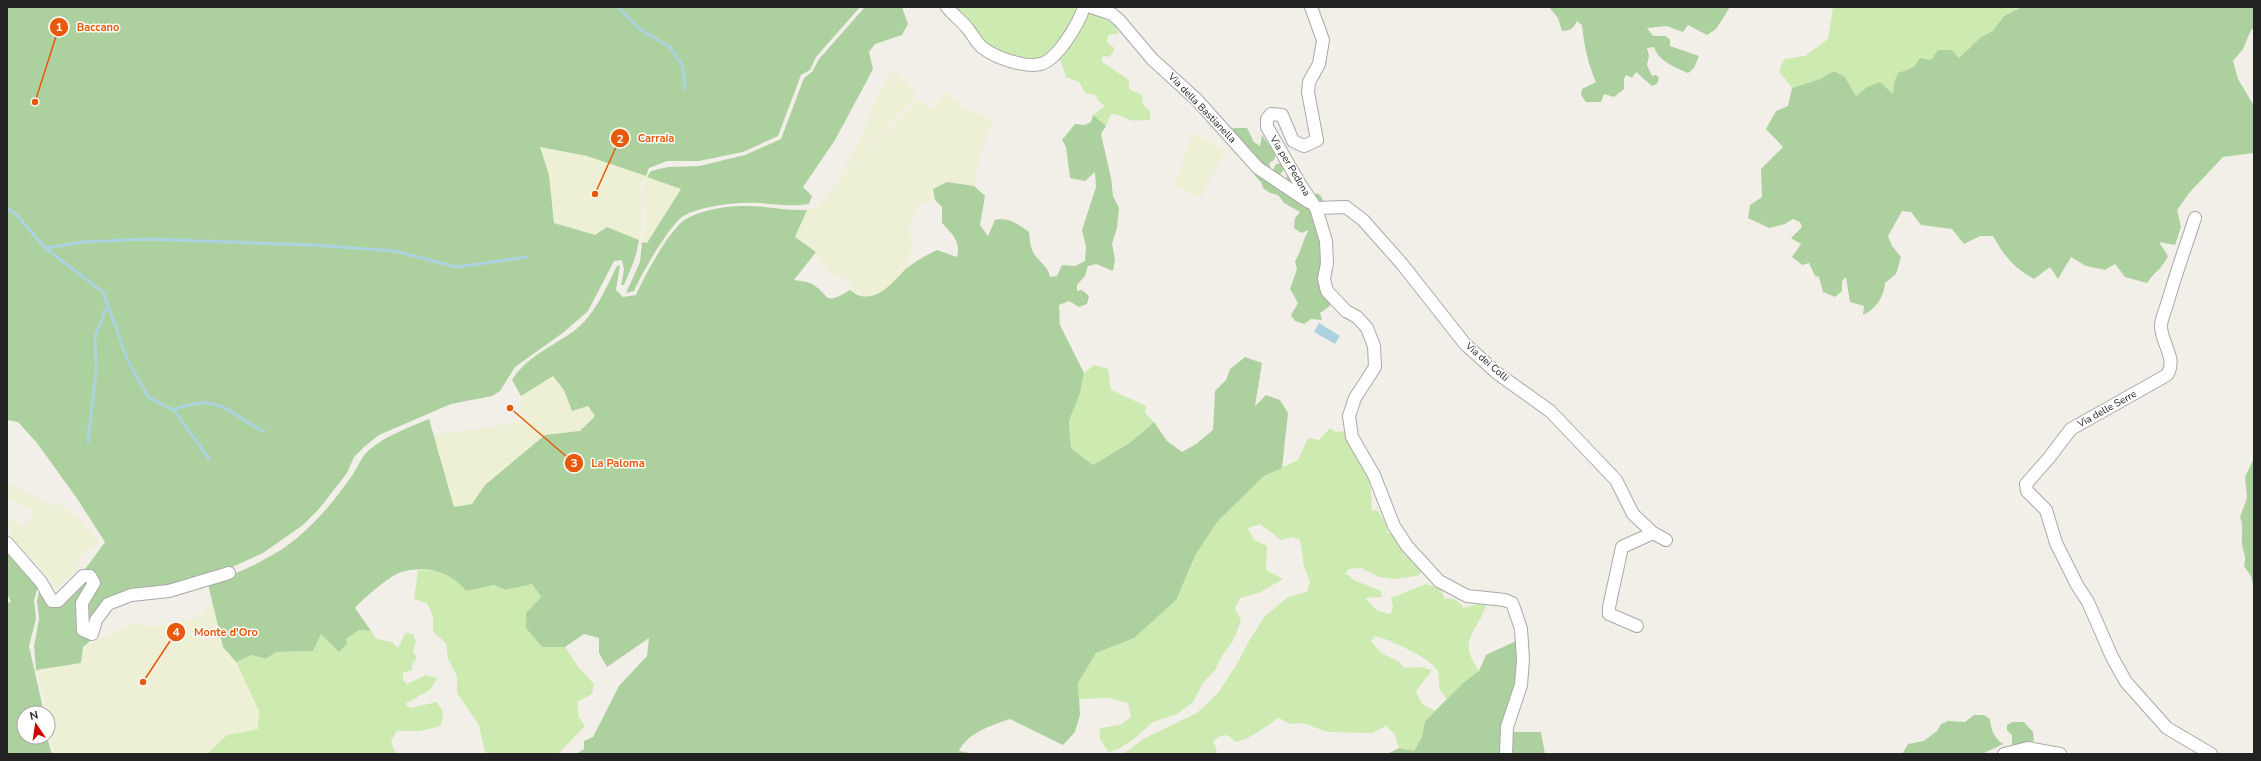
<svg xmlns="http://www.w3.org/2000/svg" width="2261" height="761" viewBox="0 0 2261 761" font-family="'Nunito Sans',sans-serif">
	<rect width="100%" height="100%" fill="#f2efe9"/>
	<g fill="#eef0d5">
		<polygon points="893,69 917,95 839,178 861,136 880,91"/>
		<polygon points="947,92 971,115 974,111 993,121 978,161 974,186 947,182 933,189 935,200 923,202 913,214 910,227 911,250 907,269 893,283 879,294 861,296 850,290 851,283 840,275 833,279 816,252 795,237 807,210 817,207 857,160 919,98 931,110"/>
		<polygon points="1193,132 1225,151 1201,197 1174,187"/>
		<polygon points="539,147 587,156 646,176 641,184 642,230 640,241 607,227 595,235 554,223"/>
		<polygon points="647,177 681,189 646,244 642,242 645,230 644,185"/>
		<polygon points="553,375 564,390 572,411 588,406 595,416 580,431 545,435 485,485 472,504 454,507 433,435 521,422 521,396"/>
		<polygon points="7,483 38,499 63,506 79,518 100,541 76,560 80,567 57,588 38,565 11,539 7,516 24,527 34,512 7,496"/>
		<polygon points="213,601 223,647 236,662 259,711 258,729 227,735 207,754 54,754 48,736 48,713 36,670 80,663 83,647 132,623 154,627 199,617"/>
	</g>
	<g fill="#cdebb0">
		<polygon points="956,7 1079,7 1070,30 1046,59 1022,61 980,42"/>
		<path d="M 1102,7 L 1104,18 L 1115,25 L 1119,34 L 1112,34 L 1108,36 L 1107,42 L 1114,48 L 1113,53 L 1109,57 L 1103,56 L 1101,61 L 1129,80 L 1129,89 L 1142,95 L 1143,105 L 1150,111 L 1150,120 C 1143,120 1133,122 1127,119 C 1120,116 1119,114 1111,114 L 1106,126 L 1093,115 L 1105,106 L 1098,101 L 1096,95 L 1085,93 L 1079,82 L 1066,77 L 1061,62 L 1057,58 L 1086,12 Z"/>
		<polygon points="1833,7 2022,7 2004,16 1993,31 1981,37 1959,58 1931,60 1898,73 1894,82 1893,95 1867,87 1856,96 1845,77 1834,71 1820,79 1792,88 1779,71 1784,59 1805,56 1828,39"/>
		<polygon points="1094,365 1108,369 1111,390 1146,406 1145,413 1154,422 1131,442 1093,465 1071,448 1069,421 1080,393 1084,373"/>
		<path d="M 1330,428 L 1336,432 L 1344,431 C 1362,453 1375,483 1371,510 L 1378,511 L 1387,526 L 1387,532 L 1393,535 C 1395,543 1401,547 1405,556 L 1409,556 L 1413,564 L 1420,568 L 1421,573 L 1417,576 L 1394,579 L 1379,577 L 1361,568 L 1348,569 L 1346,574 L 1356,581 L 1381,591 L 1382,597 L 1365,598 L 1378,611 L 1391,614 L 1393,606 L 1391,598 L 1426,584 L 1440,588 L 1445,599 C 1455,598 1458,599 1463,608 L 1481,603 L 1486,606 C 1474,637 1458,640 1479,671 L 1447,699 C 1435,685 1441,687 1438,672 C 1434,659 1388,639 1375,636 L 1371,641 L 1381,653 L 1398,661 L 1404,668 L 1420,667 L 1432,670 L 1416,691 L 1422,704 L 1435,711 L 1425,721 L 1422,737 L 1414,751 L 1399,748 L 1394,733 L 1386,726 L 1372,733 L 1328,732 L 1303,723 L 1290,724 L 1279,718 C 1263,727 1256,737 1236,742 L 1227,735 L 1220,736 L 1213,741 L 1218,754 L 1123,754 L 1145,738 L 1197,713 L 1218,693 L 1237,664 L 1249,641 L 1265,616 L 1288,597 L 1307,592 L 1310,582 L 1304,566 L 1300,540 L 1292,537 L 1281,540 L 1260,524 L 1248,528 L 1253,539 L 1267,546 L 1266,570 L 1283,579 L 1259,593 L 1240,598 L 1235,608 L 1241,621 L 1233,641 L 1220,659 L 1216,669 L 1203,683 L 1193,702 L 1177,714 L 1153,722 L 1134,739 L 1119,749 L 1108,752 L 1100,739 L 1100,728 L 1120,725 L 1131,717 L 1128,703 L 1109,698 L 1079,699 L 1078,683 L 1096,653 L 1134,638 L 1188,574 L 1196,554 L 1217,522 L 1264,476 L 1298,460 L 1308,438 L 1319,440 Z"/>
		<path d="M 418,570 C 442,571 451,571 466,591 L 494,585 L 506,590 L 532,584 L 541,597 L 526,613 L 542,647 L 565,647 L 579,668 L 594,684 L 592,694 L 577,702 L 579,717 L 585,726 L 558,754 L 487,754 L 484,748 L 479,725 L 457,693 L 457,676 L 448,659 L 446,643 L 433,632 L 433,616 L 427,603 L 414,599 Z"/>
		<polygon points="359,630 371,631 376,639 392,642 398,648 405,633 413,634 416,641 413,651 417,658 412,664 412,670 403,673 403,680 407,684 426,675 437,678 430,690 405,704 410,708 437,702 443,712 441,726 420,731 397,731 391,741 396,754 207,754 227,735 258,729 259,711 236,662 252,655 266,659 276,652 313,651 321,633 345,640"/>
	</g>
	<g fill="#add19e">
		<path d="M 7,7 L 860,7 L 816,57 L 810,70 L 801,75 L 778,136 L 743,152 L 699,161 L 667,161 L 649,168 L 646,176 L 587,156 L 540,147 L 549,175 L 554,223 L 595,235 L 607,227 L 639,240 C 636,259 631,268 624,285 L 621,285 L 624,270 L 622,260 L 614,261 L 588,311 L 564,332 L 515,367 L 500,391 L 492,396 L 451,404 L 379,435 L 364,447 L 354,457 L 347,473 L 319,509 L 303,525 L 263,553 L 197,583 L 131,593 L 84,629 L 91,575 L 57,599 L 43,585 L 37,590 L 34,600 L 36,619 L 29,646 L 44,713 L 24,713 L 24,737 L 47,737 L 52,754 L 7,754 L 7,603 L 11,602 L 7,593 L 7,551 L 45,579 L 55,594 C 76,586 92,559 105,542 L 76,497 L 37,443 L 18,422 L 7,420 Z"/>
		<path d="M 865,7 L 902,7 L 908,24 L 902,35 L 875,44 L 869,52 L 873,69 L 863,88 L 835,140 L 803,187 L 812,196 L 809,204 C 786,208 764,201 741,203 C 723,204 701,207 685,215 C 670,223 641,275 634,291 L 626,293 L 640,262 L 642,242 L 647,243 L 681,189 L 647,177 L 651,171 L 668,167 L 699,166 L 745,155 L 781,139 L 804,78 L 812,72 L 819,59 Z"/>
		<path d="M 1549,7 L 1730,7 L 1716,29 L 1707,35 L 1688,25 L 1683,32 L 1667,26 L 1647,28 L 1653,36 L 1666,36 L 1670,40 L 1670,46 L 1699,56 L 1694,68 L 1688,73 C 1675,67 1659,62 1654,47 L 1647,48 L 1649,56 L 1647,65 L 1652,76 L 1656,75 L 1659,78 L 1657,84 L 1652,86 L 1636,72 L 1632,78 L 1626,75 L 1624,79 L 1624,89 L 1614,97 L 1604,94 L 1601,102 L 1586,102 L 1581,95 L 1582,89 L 1596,82 C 1588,64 1584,45 1582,25 L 1577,21 C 1574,28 1570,31 1562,31 L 1558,18 Z"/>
		<path d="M 2022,7 L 2254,7 L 2254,28 L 2251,30 L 2243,49 L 2233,61 L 2238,79 L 2254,106 L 2254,153 L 2223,157 L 2190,192 L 2177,210 L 2181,227 L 2175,245 L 2159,242 L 2168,256 C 2163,268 2154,272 2147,283 L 2125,277 L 2115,264 L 2105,270 L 2086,266 L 2071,257 L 2058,279 L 2050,267 L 2034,279 C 2013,267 2005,257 1993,236 L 1980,236 L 1964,244 L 1952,229 L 1921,225 L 1911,212 L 1902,211 L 1888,236 L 1892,246 L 1901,257 L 1896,274 L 1885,283 C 1884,297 1875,310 1863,315 L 1864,306 L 1850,302 L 1846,277 L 1842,281 L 1842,291 L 1835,297 L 1823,292 L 1819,277 L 1815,276 L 1809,263 L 1802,265 L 1792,257 L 1801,244 L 1791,238 L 1802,227 L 1800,222 L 1793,219 L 1785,224 L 1769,228 L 1748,218 L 1750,205 L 1762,197 L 1761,169 L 1783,147 L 1766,129 L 1776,111 L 1788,106 L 1792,88 L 1820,79 L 1834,71 L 1845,77 L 1856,96 L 1867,87 L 1880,82 L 1893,94 L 1894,82 L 1898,73 L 1914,67 L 1920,58 L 1931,60 L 1938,50 L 1952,50 L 1959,58 L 1981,37 L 1993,31 L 2004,16 Z"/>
		<path d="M 1093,115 L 1106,126 L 1101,134 L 1111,178 L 1113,196 L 1119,208 L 1117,228 L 1112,244 L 1115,259 L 1113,271 L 1096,264 L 1088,266 L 1085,276 L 1077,285 L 1077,291 L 1082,290 L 1089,296 L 1087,304 L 1079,307 L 1069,301 L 1059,305 L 1060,325 L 1084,373 L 1080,393 L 1069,421 L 1071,448 L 1093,465 L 1131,442 L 1154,422 L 1167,441 L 1182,452 L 1196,444 L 1213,430 L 1215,391 L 1226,380 L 1230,369 L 1245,357 L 1262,363 L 1255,406 L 1266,395 L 1280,400 L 1288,413 L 1282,468 L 1264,476 L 1217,522 L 1196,554 L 1176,600 L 1134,638 L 1096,653 L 1078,683 L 1080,715 L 1075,732 L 1063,745 L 1010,719 C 992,725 967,733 959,751 L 975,754 L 576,754 L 584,749 L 584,741 L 593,737 L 619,686 L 647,656 L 649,638 L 607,667 L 599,653 L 599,638 L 584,634 L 565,647 L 542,647 L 526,628 L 526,613 L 541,597 L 532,584 L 506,590 L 494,585 L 466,591 C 451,572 429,566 405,571 C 392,573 364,598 355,608 L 371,631 L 359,630 L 346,639 L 347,644 L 339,652 L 321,634 L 313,651 L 276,652 L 266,659 L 252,655 L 236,662 L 223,647 L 208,584 C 243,571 279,556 306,530 C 323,514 338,496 351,477 C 358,468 360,458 369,450 C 387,435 408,428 429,419 L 454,507 L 472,504 L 485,485 L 545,435 L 580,431 L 595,416 L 588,406 L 572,411 L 564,390 L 553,376 L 521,396 L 512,380 C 526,357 553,346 574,331 C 595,315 606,288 617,266 L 620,265 L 616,290 L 623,297 L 636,295 C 643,278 671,227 686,219 C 702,210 725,206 742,206 C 764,205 785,211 807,210 L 795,237 L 816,252 L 794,280 C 799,281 805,281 810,283 C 831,293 821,308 850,290 C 853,292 857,296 861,296 C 881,300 894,280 907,268 C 916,261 926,255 937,250 L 957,257 C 961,241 952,234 942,223 L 942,207 L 935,200 L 933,189 L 947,182 L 974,186 L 985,196 L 980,225 L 988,236 L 995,220 C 1008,216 1019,225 1029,232 C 1030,240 1030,247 1034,254 C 1040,263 1048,266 1050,277 L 1057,276 L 1062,265 L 1075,266 L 1085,261 L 1086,247 L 1082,230 L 1096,187 L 1095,172 L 1085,181 L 1070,178 L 1066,147 L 1062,140 L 1075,124 L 1084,125 L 1091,122 Z"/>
		<path d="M 1233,128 L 1247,128 L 1254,142 L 1260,146 L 1262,135 L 1276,155 L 1274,160 L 1269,163 L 1271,169 L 1273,170 L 1276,164 L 1283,163 L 1285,168 L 1279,176 L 1284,182 L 1289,173 L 1295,181 L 1293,184 L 1309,198 L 1317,193 L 1321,196 L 1325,205 L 1314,223 L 1318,228 L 1330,306 L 1320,313 L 1322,320 L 1311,319 L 1304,324 L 1295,321 L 1291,315 L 1298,303 L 1290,289 L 1297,269 L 1295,261 C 1302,251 1302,240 1309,230 L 1301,233 L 1294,228 L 1295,218 L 1300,212 L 1284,203 L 1278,195 L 1270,193 L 1263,188 L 1261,182 L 1255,176 L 1248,155 L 1243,161 L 1234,152 L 1235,143 L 1231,132 Z"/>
		<path d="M 2254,458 L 2254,591 L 2251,576 L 2244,566 C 2247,554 2243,554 2242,543 C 2241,534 2244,526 2240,517 L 2247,498 L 2245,477 Z"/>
		<polygon points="89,578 80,603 90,636 90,641 83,647 81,663 36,670 34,646 39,619 37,601 39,591 42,589 51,602"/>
		<path d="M 1516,641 C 1517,650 1519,660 1519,669 C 1518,691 1503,710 1503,732 L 1541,732 L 1545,754 L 1387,754 L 1399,748 L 1414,751 L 1422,737 L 1425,721 L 1463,683 L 1479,671 L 1486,655 Z"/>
		<path d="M 1974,715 L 1984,715 L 1990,719 C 1991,730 1994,738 2003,744 L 1982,754 L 1902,754 L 1908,744 L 1924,741 L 1937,731 L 1941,724 L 1948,721 L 1965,722 Z"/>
		<polygon points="2012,722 2024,722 2033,732 2034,741 2016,747 2012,744 2012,735 2007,730 2007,725"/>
	</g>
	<polygon fill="#aad3df" points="1319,323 1340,336 1335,344 1314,332"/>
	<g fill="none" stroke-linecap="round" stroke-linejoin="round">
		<g stroke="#aad3df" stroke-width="3">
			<polyline points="618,7 638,28 670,47 683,67 685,89"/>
			<polyline points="7,208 16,214 45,248 83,242 147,239 312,245 395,251 457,267 527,257"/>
			<polyline points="45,248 103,292 128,361 148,397 174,410 209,459"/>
			<path d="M 174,410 C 182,407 192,403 201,403 C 224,401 243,422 263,431"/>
			<polyline points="88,442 96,371 95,337 108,304"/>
		</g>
		<defs>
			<g id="minor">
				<path d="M 947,7 C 953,15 962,21 968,29 C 973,35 977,44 983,48 C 996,58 1025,68 1041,64 C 1058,59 1079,23 1084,7"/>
				<polyline points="1091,7 1112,14 1120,21 1152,59 1197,100 1258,168 1309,202"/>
				<polyline points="1311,7 1323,40 1319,64 1309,82 1308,92 1317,140 1304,146 1293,141 1282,115 1271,114 1267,119 1267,127 1301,186 1316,208 1326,241 1327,263 1324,279 1327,291 1346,311 1357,317 1367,328 1374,346 1375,367 1355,398 1349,416 1352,437 1374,475 1394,526 1407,546 1439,581 1467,596 1505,600 1512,603 1514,608 1521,629 1523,659 1521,685 1507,727 1506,754"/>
				<polyline points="1316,208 1346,207 1363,220 1402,264 1465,344 1497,373 1550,411 1616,480 1633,514 1653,533 1666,540"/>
				<path d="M 2195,218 C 2186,246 2176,273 2168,301 C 2166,308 2162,317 2161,325 C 2160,342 2178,358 2167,375 L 2071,429 L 2048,459 L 2026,484 L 2027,491 L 2046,510 L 2056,543 L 2077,585 L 2088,602 L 2112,657 L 2126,682 L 2167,728 L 2211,754"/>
				<polyline points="7,543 41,582 52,601 58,601 83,576 90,576 94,583 82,603 83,630 92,634 96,620 108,604 131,595 169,591 229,573"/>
				<polyline points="1637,626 1609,614 1609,607 1622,547 1653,533"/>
				<polyline points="2004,754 2028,748 2060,754"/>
			</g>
		</defs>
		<use href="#minor" stroke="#a9a9a9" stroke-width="14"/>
		<use href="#minor" stroke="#fff" stroke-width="12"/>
	</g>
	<g text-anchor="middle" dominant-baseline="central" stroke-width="3" stroke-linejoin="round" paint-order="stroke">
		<g font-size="10" fill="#222" stroke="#fff">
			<text transform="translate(1202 108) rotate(46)">Via della Bastianella</text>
			<text transform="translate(1290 166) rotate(59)">Via per Pedona</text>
			<text transform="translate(1487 362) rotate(41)">Via dei Colli</text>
			<text transform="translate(2107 409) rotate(-29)">Via delle Serre</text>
		</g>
	</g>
	<path fill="none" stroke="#e8590c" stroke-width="1.5" d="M35 102L59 27M595 194L620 138M510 408L574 463M143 682L176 632"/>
	<g fill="#e8590c" stroke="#fff" stroke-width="1.5">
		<circle cx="35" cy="102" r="4"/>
		<circle cx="595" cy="194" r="4"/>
		<circle cx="510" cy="408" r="4"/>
		<circle cx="143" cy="682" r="4"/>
		<circle cx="59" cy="27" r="10"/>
		<circle cx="620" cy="138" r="10"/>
		<circle cx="574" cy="463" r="10"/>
		<circle cx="176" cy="632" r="10"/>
	</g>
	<g font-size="12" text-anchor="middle" font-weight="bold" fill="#fff">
		<text x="59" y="31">1</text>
		<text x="620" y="143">2</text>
		<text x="574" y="467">3</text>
		<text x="176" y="636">4</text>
	</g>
	<g font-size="11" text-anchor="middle" font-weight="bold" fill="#e8590c" stroke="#fff" stroke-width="3" stroke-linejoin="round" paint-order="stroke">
		<text x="98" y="31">Baccano</text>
		<text x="656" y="142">Carraia</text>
		<text x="618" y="467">La Paloma</text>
		<text x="226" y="636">Monte d'Oro</text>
	</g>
	<rect width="2261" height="761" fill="none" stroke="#222222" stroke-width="16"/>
	<g transform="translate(36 725) rotate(347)"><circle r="19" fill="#ffffff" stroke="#a7a7a7"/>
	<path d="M0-3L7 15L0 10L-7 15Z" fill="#d40000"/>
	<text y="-6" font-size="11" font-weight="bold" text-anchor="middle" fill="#222222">N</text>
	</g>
</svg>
